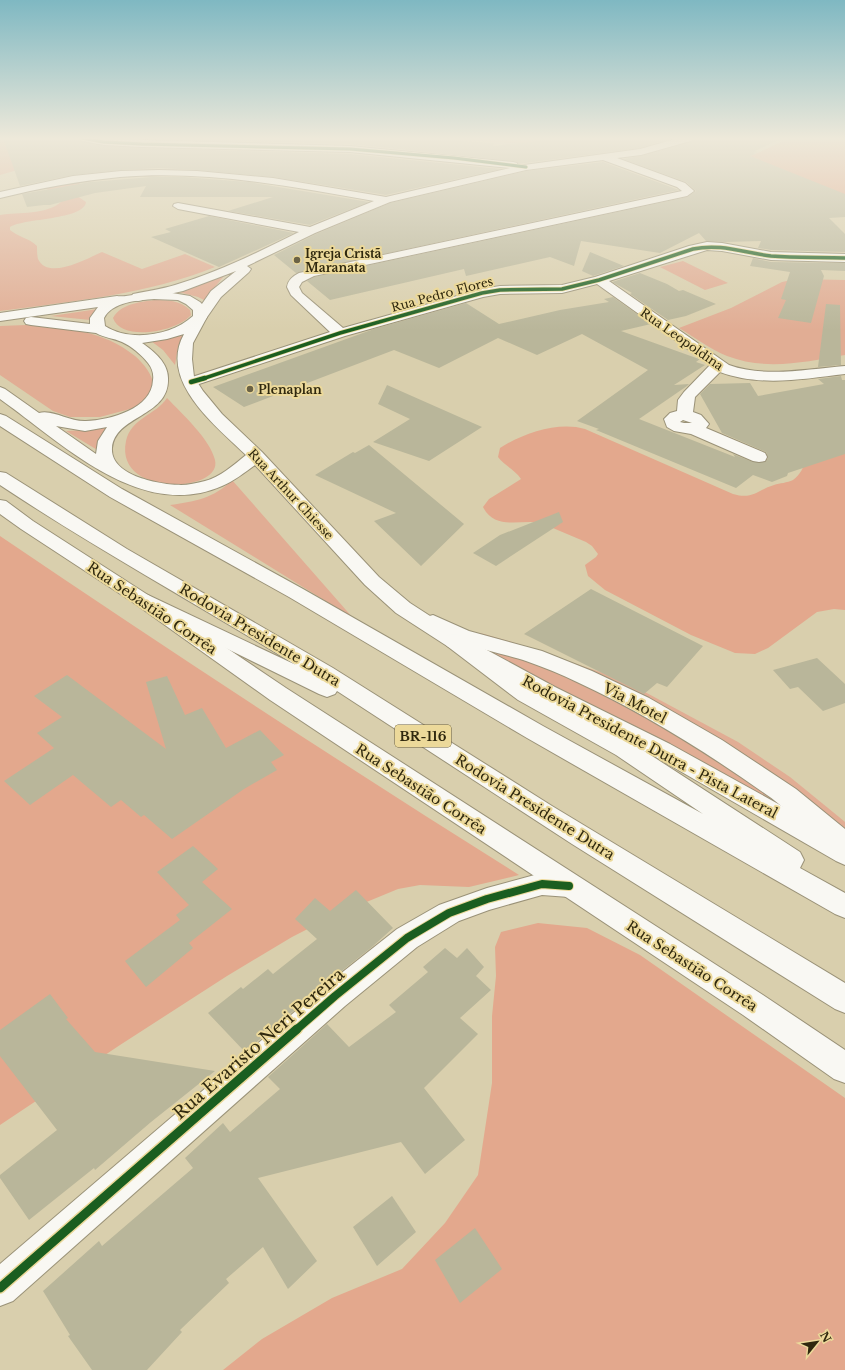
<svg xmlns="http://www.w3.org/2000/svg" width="845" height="1370" viewBox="0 0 845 1370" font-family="'Libre Baskerville',serif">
	<rect width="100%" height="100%" fill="#d9cfad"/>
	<g fill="#e1ad94">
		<polygon points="14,138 72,154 0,175 0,141"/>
		<path d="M 78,182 L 81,185 L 77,196 L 86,202 C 84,220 24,218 10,227 L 10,230 C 18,237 29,238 37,246 C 37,250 37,255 38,259 C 48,281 88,258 102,252 L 142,269 L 185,254 L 215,267 C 146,295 73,301 0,311 L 0,215 C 19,212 46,215 61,202 L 60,199 L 44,187 Z"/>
		<polygon points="683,261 728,283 705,290 660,267"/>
		<polygon points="224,276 204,300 198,297 179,292"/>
		<path d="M 796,279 L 845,280 L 845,355 C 805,362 766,371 727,356 C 710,349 694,337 679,328 L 731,308 L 782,282 Z"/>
		<path d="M 154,300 C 167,300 180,300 190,310 L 191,315 C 177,332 121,342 113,318 C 121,304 139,302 154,300 Z"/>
		<polygon points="98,309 93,314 90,320 51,316"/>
		<path d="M 26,325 C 65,328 103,330 135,356 C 144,364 152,374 154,386 L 145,403 L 130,409 L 100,417 L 70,417 L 53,411 L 0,375 L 0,326 Z"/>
		<polygon points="183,335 178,347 175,365 163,350 151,341"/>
		<path d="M 167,398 C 182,414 210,439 215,460 C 223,493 114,498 126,441 C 131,418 156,415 167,398 Z"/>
		<polygon points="109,427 101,436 99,451 66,431 87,430"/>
		<path d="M 232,480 L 353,618 L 170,505 C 193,502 215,498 232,480 Z"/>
		<polygon points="446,628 484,634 512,642 603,673 643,691 738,742 790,777 839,817 845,822 845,845"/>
	</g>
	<g fill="#e3a88d">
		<polygon points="437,138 595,138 513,143"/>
		<polygon points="789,138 845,138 845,213 722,164 758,153"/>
		<path d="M 845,402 L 845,610 L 834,609 L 817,612 L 768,648 L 755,654 L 735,653 L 691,635 L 605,590 L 588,576 L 585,565 L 596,557 L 598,554 L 592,546 L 586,542 L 541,523 C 521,519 495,531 483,507 L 489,499 L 521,479 C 515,470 505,466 498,457 L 500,448 C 523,433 559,421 585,429 L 733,494 C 753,500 757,490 774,485 C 780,483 787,483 793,480 C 800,475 804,467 806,459 Z"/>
		<path d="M 0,536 C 171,652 344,765 519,875 L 469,887 L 420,885 L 398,889 L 335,915 L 292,937 L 227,976 L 120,1045 L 0,1125 Z"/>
		<polygon points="538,923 587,928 640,955 845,1098 845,1370 223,1370 262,1339 332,1298 402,1269 445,1223 478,1175 492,1083 492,1016 496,976 495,947 501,932"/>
	</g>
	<g fill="#b9b69a">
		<polygon points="3,138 77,138 82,142 104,146 142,148 350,154 501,169 386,195 273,177 197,170 159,168 121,170 73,175 20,186"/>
		<polygon points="142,138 414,138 494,143 493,146 563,138 672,138 640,148 518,164 518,162 513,161 350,144"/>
		<polygon points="696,138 783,138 755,151 758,152 753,153 756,154 750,156 845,194 845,217 829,218 845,234 845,252 771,250 758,248 761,241 725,242 706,241 699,233 660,253 581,241 574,266 550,257 466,276 464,269 330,300 307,281 314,277 687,197 696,191 686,182 623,159 641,156 694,141"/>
		<polygon points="603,162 679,190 296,273 274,255 316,234 390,203 526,171"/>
		<polygon points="152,177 184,177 248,182 369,202 310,225 228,211 273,197 140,197 146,186 95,193 50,205 44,205 27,207 22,194 90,182"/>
		<polygon points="209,216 294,233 219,267 151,237 171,232 165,229"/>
		<polygon points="590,252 624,266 593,276 582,271"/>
		<polygon points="753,258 771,262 845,263 845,271 821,270 824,276 811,323 778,318 786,300 781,299 790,272 750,266"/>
		<polygon points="640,273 667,284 679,291 683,290 716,304 686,316 668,320 630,294 632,293 612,282"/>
		<polygon points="613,297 651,324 621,331 699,359 700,359 696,362 705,365 674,385 689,384 687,386 639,419 735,457 733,454 753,462 765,462 768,458 766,452 722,433 700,394 710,384 750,383 758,396 824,384 818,379 841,376 842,380 845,380 845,454 788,473 787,476 772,482 753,475 736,488 596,430 599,429 577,421 648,370 582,334 537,355 498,338 439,368 394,350 244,407 213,387 374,329 466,303 499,324 560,310 609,302 604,299"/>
		<polygon points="826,304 840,305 841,365 818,367"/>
		<polygon points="387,385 482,427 429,461 373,442 410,419 378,404"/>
		<polygon points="369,445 464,524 421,566 374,521 396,513 315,475 353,452 355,453"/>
		<polygon points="559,512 563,522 496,566 473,553 500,535"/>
		<polygon points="591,589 703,646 667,687 657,683 644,694 524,634"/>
		<polygon points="817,658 845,684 845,703 823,711 798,687 790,689 773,670"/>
		<polygon points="67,675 166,749 146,682 167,676 185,715 202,708 226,748 260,730 284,755 271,762 277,770 244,789 172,839 144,815 141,817 121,800 111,807 73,775 30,805 4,781 54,748 37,733 62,717 34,696"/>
		<polygon points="193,846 218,869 202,882 232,909 189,943 193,948 146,987 125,961 180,920 176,915 189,905 157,872"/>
		<polygon points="356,890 393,928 372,947 324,985 245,1052 208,1013 241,987 243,989 268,969 273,974 317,939 295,919 315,898 330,911"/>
		<polygon points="445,948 457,958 467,948 484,967 476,976 491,990 460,1018 478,1034 424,1088 465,1140 425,1174 401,1142 258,1178 317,1261 288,1289 263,1247 226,1279 229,1283 180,1330 182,1332 147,1370 92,1370 68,1336 70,1335 43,1291 99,1241 102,1246 193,1168 185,1158 223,1123 230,1132 280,1089 268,1077 327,1024 349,1047 396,1012 389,1005 428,972 423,967"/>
		<polygon points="50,994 68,1018 66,1019 95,1052 215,1071 151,1122 95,1170 94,1168 29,1220 0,1178 0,1175 57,1130 0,1056 0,1030"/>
		<polygon points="392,1196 416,1232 377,1266 353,1227"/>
		<polygon points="475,1228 502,1269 460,1303 435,1260"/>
	</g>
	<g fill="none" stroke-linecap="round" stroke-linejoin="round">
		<defs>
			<g id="minor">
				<path d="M 78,138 L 350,146 L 513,162 L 517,163 L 517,166 L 640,149 L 679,138 L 695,138 L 694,140 L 641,155 L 617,158 L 685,183 L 694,191 L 687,196 L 314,276 L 302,282 L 299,287 L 302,293 L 343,328 L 482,289 L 500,286 L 562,285 L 595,277 L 689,246 L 707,242 L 722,243 L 771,252 L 845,254 L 845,262 L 771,260 L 722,251 L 707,250 L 609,281 L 729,365 C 765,378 808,369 845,366 L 845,374 C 803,379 760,387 720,372 L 695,397 L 693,412 L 701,415 L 709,424 L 706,428 L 765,453 L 767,457 L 765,461 L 759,462 L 753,461 L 691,434 L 674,431 L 667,427 L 664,419 L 670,413 L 677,411 L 678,400 L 684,392 L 710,365 L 597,284 L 562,293 L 500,294 L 483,297 L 345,336 L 196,385 L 191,386 L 186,385 L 184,382 L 186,379 L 330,332 L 291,295 L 287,287 C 288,280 293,276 299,273 L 682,191 L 677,187 L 603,160 L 526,170 L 390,202 L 315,233 L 247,266 L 251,269 L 249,272 L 221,297 L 205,320 L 195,320 L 193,317 L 195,314 L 211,291 L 236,271 L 183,291 L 138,301 L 133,300 L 131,297 L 133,294 C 147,291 162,289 175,285 C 218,272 259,252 299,232 L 178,209 L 173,206 L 174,204 L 178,203 L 310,227 L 374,201 C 291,186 205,170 120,177 C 79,181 40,188 0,198 L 0,192 L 73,176 L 121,171 L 159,170 L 197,171 L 273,178 L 386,197 L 510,168 L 350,152 L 142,147 L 104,145 L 82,141 ZM 683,420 L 692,423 L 684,423 L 680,422 Z"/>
				<path d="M 433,615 L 469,631 L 542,651 L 592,671 L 649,698 L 722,740 L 796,789 L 845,829 L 845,851 C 816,842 792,812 767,795 C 706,752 644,713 577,682 C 561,674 543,667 526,661 C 504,653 435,641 423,622 L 426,617 Z"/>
				<polygon points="542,873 569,875 578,878 582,886 578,894 569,897 542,895 489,910 459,921 417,947 345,1006 13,1301 0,1306 0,1264 325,986 397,929 439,905 487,888"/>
			</g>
			<g id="major">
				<path d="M 160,291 L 190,296 L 200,302 L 207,309 L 207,317 L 193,343 L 192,359 L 194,377 L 203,391 L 222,414 L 262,452 L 379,577 L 410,603 L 461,636 L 555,687 L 670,744 L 845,841 L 845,865 L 836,861 L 654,756 L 539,697 L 447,646 L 396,613 L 365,585 L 255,465 C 244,473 234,481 222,486 C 140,522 61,442 0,399 L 0,387 L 5,389 L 39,413 C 52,409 70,422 86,421 C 110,420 152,409 153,380 C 154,374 152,368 148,363 C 142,355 131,346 122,342 C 113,338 105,338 96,333 L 31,325 L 26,324 L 24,321 L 26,318 L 31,317 L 90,324 L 90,318 L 98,307 L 0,321 L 0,313 L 117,296 C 124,298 149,291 160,291 ZM 154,299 L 178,300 L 186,304 L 193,310 L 193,316 C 171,336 130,342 105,326 L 104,318 C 112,302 138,300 154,299 ZM 184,334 C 158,381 216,426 246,455 C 234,465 220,477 205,481 C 197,483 188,485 181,485 C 160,485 110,476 112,448 C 115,415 170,417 168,378 C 168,363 154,351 142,343 L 167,339 ZM 56,426 L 85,431 L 107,427 L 98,441 L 96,454 Z"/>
				<polygon points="0,500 6,501 33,521 148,595 286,688 763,995 845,1050 845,1083 834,1079 743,1015 270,700 134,603 21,529 0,514"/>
			</g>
			<g id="highway">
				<polygon points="0,414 6,416 122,489 303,589 543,726 703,814 616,755 518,700 447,646 444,641 447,636 454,634 461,636 534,688 632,743 800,852 804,860 800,868 845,893 845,918 835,914 527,738 289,597 110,497 0,426"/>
				<path d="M 0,472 L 6,473 L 127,549 L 333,668 L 552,806 L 845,983 L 845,1013 L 835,1009 L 572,844 L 337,691 L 335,694 L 327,697 L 319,694 L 134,603 L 131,599 L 134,595 L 141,593 L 148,595 L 296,665 C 197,604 96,549 0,485 Z"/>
			</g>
		</defs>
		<use href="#minor" stroke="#9a9278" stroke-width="2"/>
		<use href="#major" stroke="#9a9278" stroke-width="2"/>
		<use href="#highway" stroke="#9a9278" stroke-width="2"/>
		<use href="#minor" fill="#f9f8f3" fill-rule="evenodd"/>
		<use href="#major" fill="#f9f8f3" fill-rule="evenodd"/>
		<use href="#highway" fill="#f9f8f3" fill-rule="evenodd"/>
		<defs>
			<polyline id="cycleway-far4" points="82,138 104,142 142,144 350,149 454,158 526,167"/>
			<path id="cycleway-far3" d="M 202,379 L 340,333 L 482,293 L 500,290 L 562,289 L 599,280 L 693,249 C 721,243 744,253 771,256 C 796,258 821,257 845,258"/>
			<polyline id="cycleway-far2" points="191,382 205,378"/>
			<polyline id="cycleway-far1" points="296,1030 335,996 407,938 449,913 487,899 542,884 569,886"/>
			<polyline id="cycleway" points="0,1288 297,1029"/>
		</defs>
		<use href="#cycleway-far4" stroke="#ecd99a" stroke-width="4"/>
		<use href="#cycleway-far3" stroke="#ecd99a" stroke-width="5"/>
		<use href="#cycleway-far2" stroke="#ecd99a" stroke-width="6"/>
		<use href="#cycleway-far1" stroke="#ecd99a" stroke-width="10"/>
		<use href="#cycleway" stroke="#ecd99a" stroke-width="12"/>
		<use href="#cycleway-far4" stroke="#1b5e20" stroke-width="3"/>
		<use href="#cycleway-far3" stroke="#1b5e20" stroke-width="3.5"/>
		<use href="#cycleway-far2" stroke="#1b5e20" stroke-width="4.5"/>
		<use href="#cycleway-far1" stroke="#1b5e20" stroke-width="8"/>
		<use href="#cycleway" stroke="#1b5e20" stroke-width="9"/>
	</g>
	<linearGradient id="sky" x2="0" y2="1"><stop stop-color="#7fb8c2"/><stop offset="0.42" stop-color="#eee9da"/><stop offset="1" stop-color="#eee9da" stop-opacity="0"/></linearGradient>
	<rect width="845" height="330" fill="url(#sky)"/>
	<g fill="#6a6246" stroke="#ecd99a" stroke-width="1.5">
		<circle cx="297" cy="260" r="4"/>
		<circle cx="250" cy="389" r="4"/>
	</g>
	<g text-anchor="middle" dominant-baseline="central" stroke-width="4" stroke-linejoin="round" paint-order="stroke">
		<g font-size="12" font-weight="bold" fill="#2f280e" stroke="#ecd99a" text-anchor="start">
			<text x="305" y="253">Igreja Cristã<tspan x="305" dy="14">Maranata</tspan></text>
			<text x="258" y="389">Plenaplan</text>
		</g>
		<g font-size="12" fill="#2f280e" stroke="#ecd99a">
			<text transform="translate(442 294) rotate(-15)">Rua Pedro Flores</text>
			<text transform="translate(682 339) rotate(35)">Rua Leopoldina</text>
			<text transform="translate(291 494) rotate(47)">Rua Arthur Chiesse</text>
		</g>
		<rect fill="#ecd99a" stroke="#685d38" stroke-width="1" x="395" y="725" width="56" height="22" rx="3"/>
		<g font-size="13" font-weight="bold" fill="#2f280e">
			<text x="423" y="736">BR-116</text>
		</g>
		<g font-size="14" fill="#2f280e" stroke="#ecd99a">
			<text transform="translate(152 608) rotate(34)">Rua Sebastião Corrêa</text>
			<text transform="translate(260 635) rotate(31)">Rodovia Presidente Dutra</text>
			<text transform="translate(635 703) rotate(28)">Via Motel</text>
			<text transform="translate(650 747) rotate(28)">Rodovia Presidente Dutra - Pista Lateral</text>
			<text transform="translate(421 789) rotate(33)">Rua Sebastião Corrêa</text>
			<text transform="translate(535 807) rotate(32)">Rodovia Presidente Dutra</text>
			<text transform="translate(692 966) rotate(33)">Rua Sebastião Corrêa</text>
		</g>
		<g font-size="17" fill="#2f280e" stroke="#ecd99a">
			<text transform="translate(259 1044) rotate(-41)">Rua Evaristo Neri Pereira</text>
		</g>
	</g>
	<g transform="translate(817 1342) rotate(60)" stroke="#ecd99a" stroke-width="3" paint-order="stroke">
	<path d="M0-3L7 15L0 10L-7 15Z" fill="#2f280e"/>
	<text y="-6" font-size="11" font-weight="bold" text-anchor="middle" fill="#2f280e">N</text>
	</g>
</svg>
